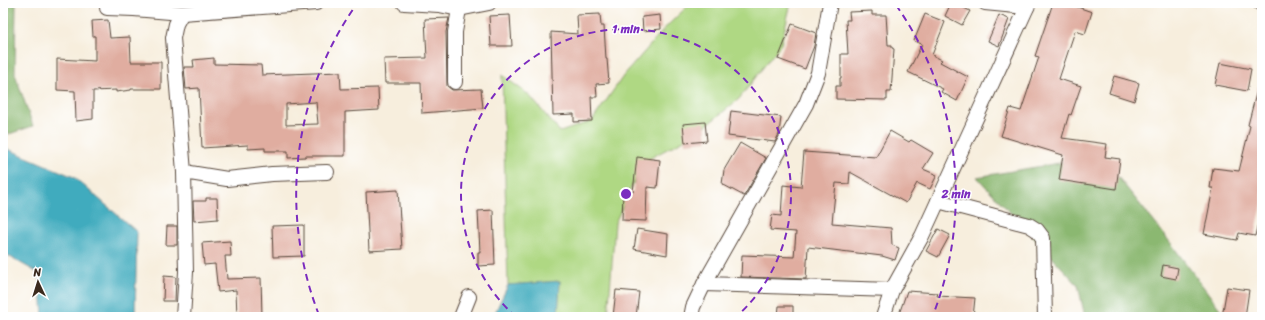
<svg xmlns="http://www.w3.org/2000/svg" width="1265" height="320" viewBox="0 0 1265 320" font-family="Sriracha,sans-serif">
	<rect width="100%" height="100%" fill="#fff"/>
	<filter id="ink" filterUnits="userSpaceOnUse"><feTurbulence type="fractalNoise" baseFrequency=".025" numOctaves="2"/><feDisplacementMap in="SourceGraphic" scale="8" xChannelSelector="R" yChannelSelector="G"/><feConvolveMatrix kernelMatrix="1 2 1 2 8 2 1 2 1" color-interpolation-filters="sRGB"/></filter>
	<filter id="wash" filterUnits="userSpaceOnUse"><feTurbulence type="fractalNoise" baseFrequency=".012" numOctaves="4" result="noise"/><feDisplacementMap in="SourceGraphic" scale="16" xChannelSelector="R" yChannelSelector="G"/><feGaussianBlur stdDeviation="0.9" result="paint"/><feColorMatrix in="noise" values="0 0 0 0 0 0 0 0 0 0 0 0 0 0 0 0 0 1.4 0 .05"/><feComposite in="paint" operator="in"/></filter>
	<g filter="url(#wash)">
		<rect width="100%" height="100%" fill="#f7eedd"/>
		<polygon fill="#afd883" stroke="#758150" points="691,3 791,3 781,44 739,99 697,133 643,162 615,223 608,317 558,317 560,281 508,285 502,75 529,95 560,132 592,121 624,75 667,26"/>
		<g fill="#8bb871" stroke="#637148">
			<polygon points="3,3 16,3 15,74 33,126 3,136"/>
			<polygon points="1101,156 1163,233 1226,317 1085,317 1078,285 977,177"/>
		</g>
		<g fill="#3fabbe" stroke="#3d6a6e">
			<polygon points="3,147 74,177 137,232 135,317 43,317 40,274 3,253"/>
			<polygon points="560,281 558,317 493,317 508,285"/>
		</g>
		<g id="blocks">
			<g fill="#e0ada0" fill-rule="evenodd">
				<polygon points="951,3 954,3 970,11 962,25 945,16"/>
				<polygon points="1053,3 1066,3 1092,12 1085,34 1075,31 1059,79 1081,86 1071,115 1069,114 1062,138 1107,144 1105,157 1120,159 1116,189 1059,180 1063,155 1001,136 1010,108 1021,111 1039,57 1035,56"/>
				<polygon points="872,11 872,15 886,15 888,45 892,45 892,48 894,49 891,92 887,92 887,100 836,99 836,86 840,86 840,78 841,78 841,54 848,54 846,20 850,20 849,12"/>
				<polygon points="600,14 601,26 604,26 606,59 607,59 609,83 596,84 597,97 591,97 592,121 574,122 574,114 553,115 551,32 578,34 577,15"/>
				<polygon points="925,14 945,22 932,55 942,60 940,62 968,77 957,101 941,92 943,89 908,72 922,44 914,41"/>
				<polygon points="510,15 512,46 491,46 489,16"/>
				<polygon points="660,15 661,29 643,31 642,17"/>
				<polygon points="999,15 1009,19 999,46 988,41"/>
				<polygon points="449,18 446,32 447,86 452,90 481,89 483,108 422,113 421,83 385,83 384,59 427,58 425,19"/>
				<polygon points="108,20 110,38 130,37 131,62 161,62 161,89 131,89 131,90 116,92 116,90 93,91 93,119 76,121 75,91 57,90 57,59 95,61 95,36 93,36 92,21"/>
				<polygon points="792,24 816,33 814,46 805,69 778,59"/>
				<path d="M 214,58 L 214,64 L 261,65 L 262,75 L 340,72 L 341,89 L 378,88 L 379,110 L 345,112 L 345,156 L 305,156 L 305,157 L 288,158 L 288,151 L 265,151 L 265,148 L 248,149 L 248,145 L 202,148 L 199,88 L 186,89 L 184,67 L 194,67 L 193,60 ZM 316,102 L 318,124 L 286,125 L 286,104 Z"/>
				<polygon points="1220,63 1251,69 1247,91 1215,85"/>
				<polygon points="1114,76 1139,83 1134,101 1109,93"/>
				<polygon points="1258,86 1262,87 1262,205 1255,236 1239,233 1237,240 1204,234 1213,188 1210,188 1213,168 1239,171 1250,126 1248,125"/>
				<polygon points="731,111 781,117 779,134 775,142 728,136"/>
				<polygon points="705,122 707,141 685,143 683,124"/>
				<polygon points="890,131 909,142 911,140 933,153 923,169 937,175 930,189 917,183 906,203 850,172 849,184 836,183 832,223 891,228 892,245 899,248 895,260 882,256 808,247 806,279 741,277 742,255 794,257 796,232 770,230 772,215 781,216 783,185 801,187 804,152 876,157"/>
				<polygon points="740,143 766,158 744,196 722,184 724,170"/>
				<polygon points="637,157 660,160 657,188 647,187 646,221 622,220 623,192 633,192"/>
				<polygon points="398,190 402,249 369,251 366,192"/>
				<polygon points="206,198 217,198 218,219 194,221 193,201 206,201"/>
				<polygon points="493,210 495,265 478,266 478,252 480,252 478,211"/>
				<polygon points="304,225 304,256 273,257 272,226"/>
				<polygon points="167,226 177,226 177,245 166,245"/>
				<polygon points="637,229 668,234 667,255 634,249"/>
				<polygon points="938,229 950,235 938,257 926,251"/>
				<polygon points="230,241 231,256 225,256 227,279 261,278 262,317 237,317 236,290 218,292 215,264 204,265 202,243"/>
				<polygon points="1163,265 1178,268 1176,279 1161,276"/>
				<polygon points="164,276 176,277 175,301 163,301"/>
				<polygon points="1227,287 1249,290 1245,317 1222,317"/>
				<polygon points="616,290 639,292 636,317 613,317"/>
				<polygon points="907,291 938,293 937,296 975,298 973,317 898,317"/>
				<polygon points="779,306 793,306 793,317 778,317"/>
			</g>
		</g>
	</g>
	<g filter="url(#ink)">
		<use href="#blocks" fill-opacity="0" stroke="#57473b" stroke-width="1"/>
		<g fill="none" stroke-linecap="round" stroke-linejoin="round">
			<defs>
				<g id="minor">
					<polyline points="404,3 439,5 459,9 489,3"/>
					<polyline points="985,3 1027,7"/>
					<polyline points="1260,3 1262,3"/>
					<polyline points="107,8 134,9 182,13 316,3"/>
					<polyline points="182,13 176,24 173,38 184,172 186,272 183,317"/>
					<polyline points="455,82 455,32 459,9"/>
					<polyline points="184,172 227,179 272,174 327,172"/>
					<polyline points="938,201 1029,225 1037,230 1043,238 1045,317"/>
					<polyline points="704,284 892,290"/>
					<polyline points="461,317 469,297"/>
					<polyline points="691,317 693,307 704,284 806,104 818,73 830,3"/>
					<polyline points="883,317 892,290 922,236 1029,3"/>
				</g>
			</defs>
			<use href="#minor" stroke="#57473b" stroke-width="16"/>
			<use href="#minor" stroke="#fff" stroke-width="14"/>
		</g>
	</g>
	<g fill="none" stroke="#7b2cbf" stroke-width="2" stroke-dasharray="7 5">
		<path d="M516 317A165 165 0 1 1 736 317"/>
		<path d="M319 315A330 330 0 0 1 356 5M896 5A330 330 0 0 1 933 315"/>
	</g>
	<circle cx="626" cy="194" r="6" fill="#7b2cbf" stroke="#fff" stroke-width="2"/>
	<g font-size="12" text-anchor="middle" font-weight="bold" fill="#7b2cbf" stroke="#fff" stroke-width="3" stroke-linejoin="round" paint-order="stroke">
		<text x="626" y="33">1 min</text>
		<text x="956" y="198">2 min</text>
	</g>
	<rect width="1265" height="320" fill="none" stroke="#fff" stroke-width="16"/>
	<g transform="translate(38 282) rotate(356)" stroke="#ffffff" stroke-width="3" paint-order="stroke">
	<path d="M0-3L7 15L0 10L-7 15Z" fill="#3b2a1e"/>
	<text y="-6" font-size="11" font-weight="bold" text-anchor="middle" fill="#3b2a1e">N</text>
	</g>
</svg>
